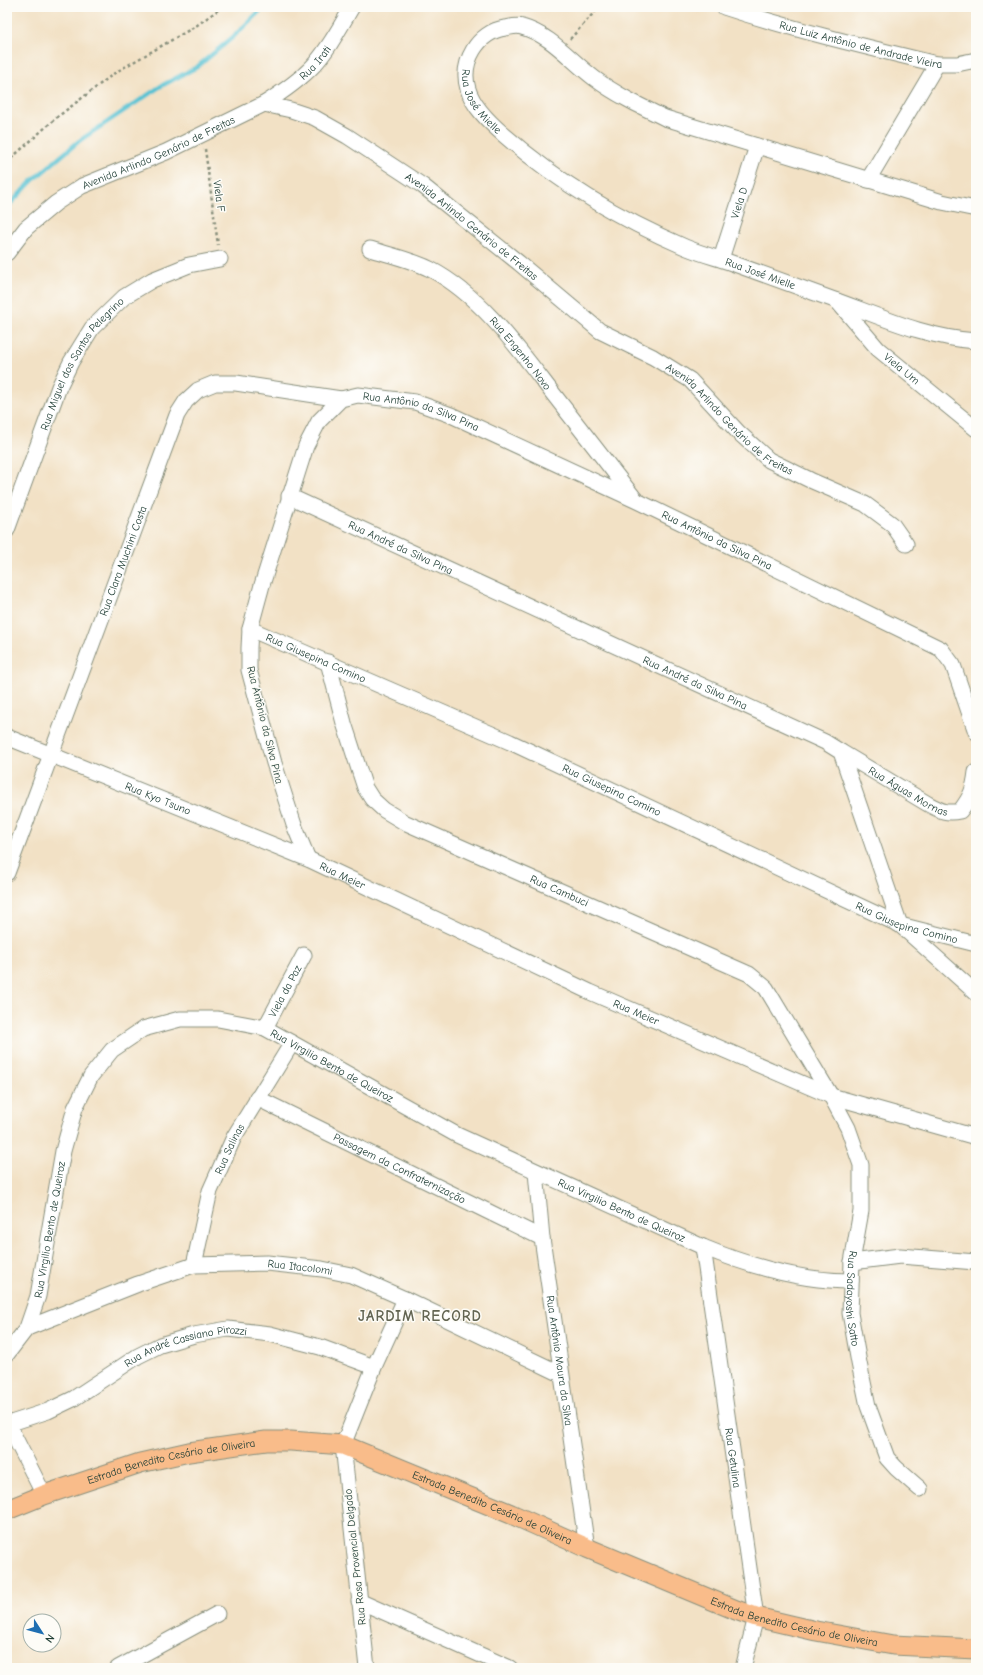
<svg xmlns="http://www.w3.org/2000/svg" width="983" height="1675" viewBox="0 0 983 1675" font-family="'Comic Neue',sans-serif">
	<rect width="100%" height="100%" fill="#fdfcf7"/>
	<filter id="ink" filterUnits="userSpaceOnUse"><feTurbulence type="fractalNoise" baseFrequency=".025" numOctaves="2"/><feDisplacementMap in="SourceGraphic" scale="8" xChannelSelector="R" yChannelSelector="G"/><feConvolveMatrix kernelMatrix="1 2 1 2 8 2 1 2 1" color-interpolation-filters="sRGB"/></filter>
	<filter id="wash" filterUnits="userSpaceOnUse"><feTurbulence type="fractalNoise" baseFrequency=".012" numOctaves="4" result="noise"/><feDisplacementMap in="SourceGraphic" scale="16" xChannelSelector="R" yChannelSelector="G"/><feGaussianBlur stdDeviation="0.9" result="paint"/><feColorMatrix in="noise" values="0 0 0 0 0 0 0 0 0 0 0 0 0 0 0 0 0 1.4 0 .05"/><feComposite in="paint" operator="in"/></filter>
	<g filter="url(#wash)">
		<rect width="100%" height="100%" fill="#f2e1c5"/>
		<g fill="none" stroke-linecap="round" stroke-linejoin="round">
			<polyline stroke="#58c2d3" stroke-width="4.5" points="7,209 11,203 33,180 79,141 161,86 197,67 233,37 264,7"/>
		</g>
	</g>
	<g filter="url(#ink)">
		<g fill="none" stroke-linecap="round" stroke-linejoin="round">
			<defs>
				<g id="minor">
					<path id="s1" d="M 724,7 C 794,30 866,47 937,64 L 957,64 L 976,60"/>
					<path id="s2" d="M 264,104 C 281,93 299,81 313,66 C 329,49 340,27 352,7"/>
					<polyline points="868,180 937,64"/>
					<path id="s3" d="M 976,209 L 942,202 L 665,118 C 640,106 615,94 594,78 C 570,60 551,35 522,27 C 517,25 511,27 505,28 C 478,32 460,62 468,89 C 473,107 490,123 504,135 C 558,182 619,219 685,247 C 699,253 714,257 729,262 C 763,274 796,286 829,298 C 877,315 925,338 976,341"/>
					<path id="s4" d="M 370,249 C 390,255 412,260 430,269 C 480,295 518,348 551,391 C 579,427 607,463 635,499"/>
					<path id="s5" d="M 7,253 L 26,228 L 56,203 L 82,186 L 166,152 L 264,104 L 291,110 L 315,118 L 347,136 L 423,186 L 519,263 L 600,331 L 653,357 L 690,380 L 738,432 L 769,460 L 810,480 L 865,504 L 892,524 L 906,544"/>
					<path id="s6" d="M 721,259 L 757,146"/>
					<path id="s7" d="M 837,301 L 878,349 L 976,429"/>
					<path id="s8" d="M 289,496 L 825,742 L 841,752 L 900,925 L 976,993"/>
					<path id="s9" d="M 7,530 L 59,387 L 71,362 L 92,328 L 124,297 L 152,280 L 189,265 L 220,259"/>
					<path id="s10" d="M 250,629 L 510,742 L 900,925 L 976,944"/>
					<path id="s11" d="M 328,662 L 344,723 L 365,788 L 372,799 L 384,810 L 404,822 L 749,974 L 766,988 L 831,1096 L 848,1128 L 861,1165 L 861,1211 L 852,1262 L 850,1313 L 859,1363 L 868,1406 L 887,1458 L 896,1468 L 920,1489"/>
					<path id="s12" d="M 7,737 L 308,859 L 590,992 L 831,1096 L 976,1137"/>
					<path id="s13" d="M 841,752 L 928,804 C 941,811 946,814 960,811 C 971,797 974,789 976,772"/>
					<path id="s14" d="M 308,859 L 294,825 L 274,763 L 249,670 L 249,648 L 250,629 L 262,585 L 306,446 L 319,421 L 341,399 L 358,395 L 415,402 L 451,415 L 637,501 L 941,649 L 953,665 L 976,732"/>
					<path id="s15" d="M 7,873 L 177,415 L 186,401 L 198,390 L 215,383 L 236,383 L 341,399"/>
					<path id="s16" d="M 265,1028 L 304,955"/>
					<path id="s17" d="M 257,1098 L 542,1238"/>
					<path id="s18" d="M 536,1172 L 542,1238 L 587,1548"/>
					<path id="s19" d="M 703,1247 L 756,1617 L 743,1668"/>
					<polyline points="852,1262 900,1256 976,1262"/>
					<path id="s20" d="M 194,1265 L 210,1191 L 234,1137 L 292,1043"/>
					<path id="s21" d="M 27,1328 L 138,1284 L 194,1265 L 267,1263 L 322,1269 L 351,1275 L 405,1299 L 561,1374"/>
					<path id="s22" d="M 7,1354 L 27,1328 L 38,1296 L 63,1151 L 75,1108 L 91,1076 L 112,1050 L 143,1029 L 180,1019 L 218,1019 L 265,1028 L 457,1135 L 703,1247 C 749,1266 801,1281 851,1281"/>
					<polyline points="7,1422 44,1495"/>
					<path id="s23" d="M 8,1424 L 48,1411 L 73,1399 L 138,1356 L 160,1345 L 194,1335 L 228,1329 L 270,1334 L 320,1347 L 374,1367"/>
					<polyline points="359,1601 510,1668"/>
					<polyline points="118,1668 217,1614"/>
					<polyline points="367,1668 343,1445 374,1367 405,1299"/>
				</g>
				<g id="major">
					<path id="s24" d="M 7,1510 L 44,1495 L 140,1463 L 189,1452 L 266,1441 L 291,1441 L 343,1445 L 511,1514 L 587,1548 L 736,1610 L 756,1617 L 816,1631 L 893,1645 L 976,1649"/>
				</g>
			</defs>
			<use href="#minor" stroke="#888f7c" stroke-width="17"/>
			<use href="#major" stroke="#888f7c" stroke-width="21"/>
			<g stroke="#888f7c" stroke-width="2.5" stroke-dasharray="3 3" stroke-linecap="butt">
				<polyline points="570,39 599,7"/>
				<polyline points="205,149 218,245"/>
				<polyline points="7,162 56,118 116,72 196,26 222,7"/>
			</g>
			<use href="#minor" stroke="#fff" stroke-width="15"/>
			<use href="#major" stroke="#f9bc8a" stroke-width="19"/>
		</g>
	</g>
	<g text-anchor="middle" dominant-baseline="central" stroke-width="3" stroke-linejoin="round" paint-order="stroke">
		<g font-size="11" fill="#1f3d34" stroke="#fdfcf7">
			<text stroke="none"><textPath href="#s1" startOffset="142">Rua Luiz Antônio de Andrade Vieira</textPath></text>
			<text stroke="none"><textPath href="#s2" startOffset="66">Rua Irati</textPath></text>
			<text stroke="none"><textPath href="#s3" startOffset="609">Rua José Mielle</textPath></text>
			<text stroke="none"><textPath href="#s5" startOffset="185">Avenida Arlindo Genário de Freitas</textPath></text>
			<text transform="translate(219 196) rotate(82)">Viela F</text>
			<text stroke="none"><textPath href="#s6" startOffset="59">Viela D</textPath></text>
			<text stroke="none"><textPath href="#s5" startOffset="545">Avenida Arlindo Genário de Freitas</textPath></text>
			<text stroke="none"><textPath href="#s3" startOffset="945">Rua José Mielle</textPath></text>
			<text stroke="none"><textPath href="#s4" startOffset="188">Rua Engenho Novo</textPath></text>
			<text stroke="none"><textPath href="#s9" startOffset="184">Rua Miguel dos Santos Pelegrino</textPath></text>
			<text stroke="none"><textPath href="#s7" startOffset="94">Viela Um</textPath></text>
			<text stroke="none"><textPath href="#s14" startOffset="573">Rua Antônio da Silva Pina</textPath></text>
			<text stroke="none"><textPath href="#s5" startOffset="869">Avenida Arlindo Genário de Freitas</textPath></text>
			<text stroke="none"><textPath href="#s14" startOffset="897">Rua Antônio da Silva Pina</textPath></text>
			<text stroke="none"><textPath href="#s8" startOffset="123">Rua André da Silva Pina</textPath></text>
			<text stroke="none"><textPath href="#s15" startOffset="333">Rua Clara Muchini Costa</textPath></text>
			<text stroke="none"><textPath href="#s10" startOffset="72">Rua Giusepina Comino</textPath></text>
			<text stroke="none"><textPath href="#s8" startOffset="447">Rua André da Silva Pina</textPath></text>
			<text transform="translate(265 725) rotate(76)">Rua Antônio da Silva Pina</text>
			<text stroke="none"><textPath href="#s13" startOffset="78">Rua Águas Mornas</textPath></text>
			<text stroke="none"><textPath href="#s10" startOffset="396">Rua Giusepina Comino</textPath></text>
			<text stroke="none"><textPath href="#s12" startOffset="163">Rua Kyo Tsuno</textPath></text>
			<text stroke="none"><textPath href="#s12" startOffset="363">Rua Meier</textPath></text>
			<text stroke="none"><textPath href="#s11" startOffset="354">Rua Cambuci</textPath></text>
			<text stroke="none"><textPath href="#s10" startOffset="720">Rua Giusepina Comino</textPath></text>
			<text stroke="none"><textPath href="#s16" startOffset="42">Viela da Paz</textPath></text>
			<text stroke="none"><textPath href="#s12" startOffset="687">Rua Meier</textPath></text>
			<text stroke="none"><textPath href="#s22" startOffset="566">Rua Virgilio Bento de Queiroz</textPath></text>
			<text stroke="none"><textPath href="#s20" startOffset="122">Rua Salinas</textPath></text>
			<text stroke="none"><textPath href="#s17" startOffset="159">Passagem da Confraternização</textPath></text>
			<text stroke="none"><textPath href="#s22" startOffset="890">Rua Virgilio Bento de Queiroz</textPath></text>
			<text stroke="none"><textPath href="#s22" startOffset="134">Rua Virgilio Bento de Queiroz</textPath></text>
			<text stroke="none"><textPath href="#s21" startOffset="285">Rua Itacolomi</textPath></text>
			<text stroke="none"><textPath href="#s11" startOffset="919">Rua Sadayoshi Satto</textPath></text>
			<text stroke="none"><textPath href="#s23" startOffset="197">Rua André Cassiano Pirozzi</textPath></text>
			<text stroke="none"><textPath href="#s18" startOffset="190">Rua Antônio Moura da Silva</textPath></text>
			<text stroke="none"><textPath href="#s19" startOffset="213">Rua Getulina</textPath></text>
			<text stroke="none"><textPath href="#s24" startOffset="172">Estrada Benedito Cesário de Oliveira</textPath></text>
			<text stroke="none"><textPath href="#s24" startOffset="508">Estrada Benedito Cesário de Oliveira</textPath></text>
			<text transform="translate(355 1557) rotate(-96)">Rua Rosa Provencial Delgado</text>
			<text stroke="none"><textPath href="#s24" startOffset="832">Estrada Benedito Cesário de Oliveira</textPath></text>
		</g>
		<g font-size="15" font-weight="bold" letter-spacing="1" fill="#636552" stroke="#fdfcf7">
			<text x="420" y="1316">JARDIM RECORD</text>
		</g>
	</g>
	<rect width="983" height="1675" fill="none" stroke="#fdfcf7" stroke-width="24"/>
	<g transform="translate(42 1633) rotate(126)"><circle r="19" fill="#fdfcf7" stroke="#a4b0a9"/>
	<path d="M0-3L7 15L0 10L-7 15Z" fill="#1f6fb2"/>
	<text y="-6" font-size="11" font-weight="bold" text-anchor="middle" fill="#1f3d34">N</text>
	</g>
</svg>
